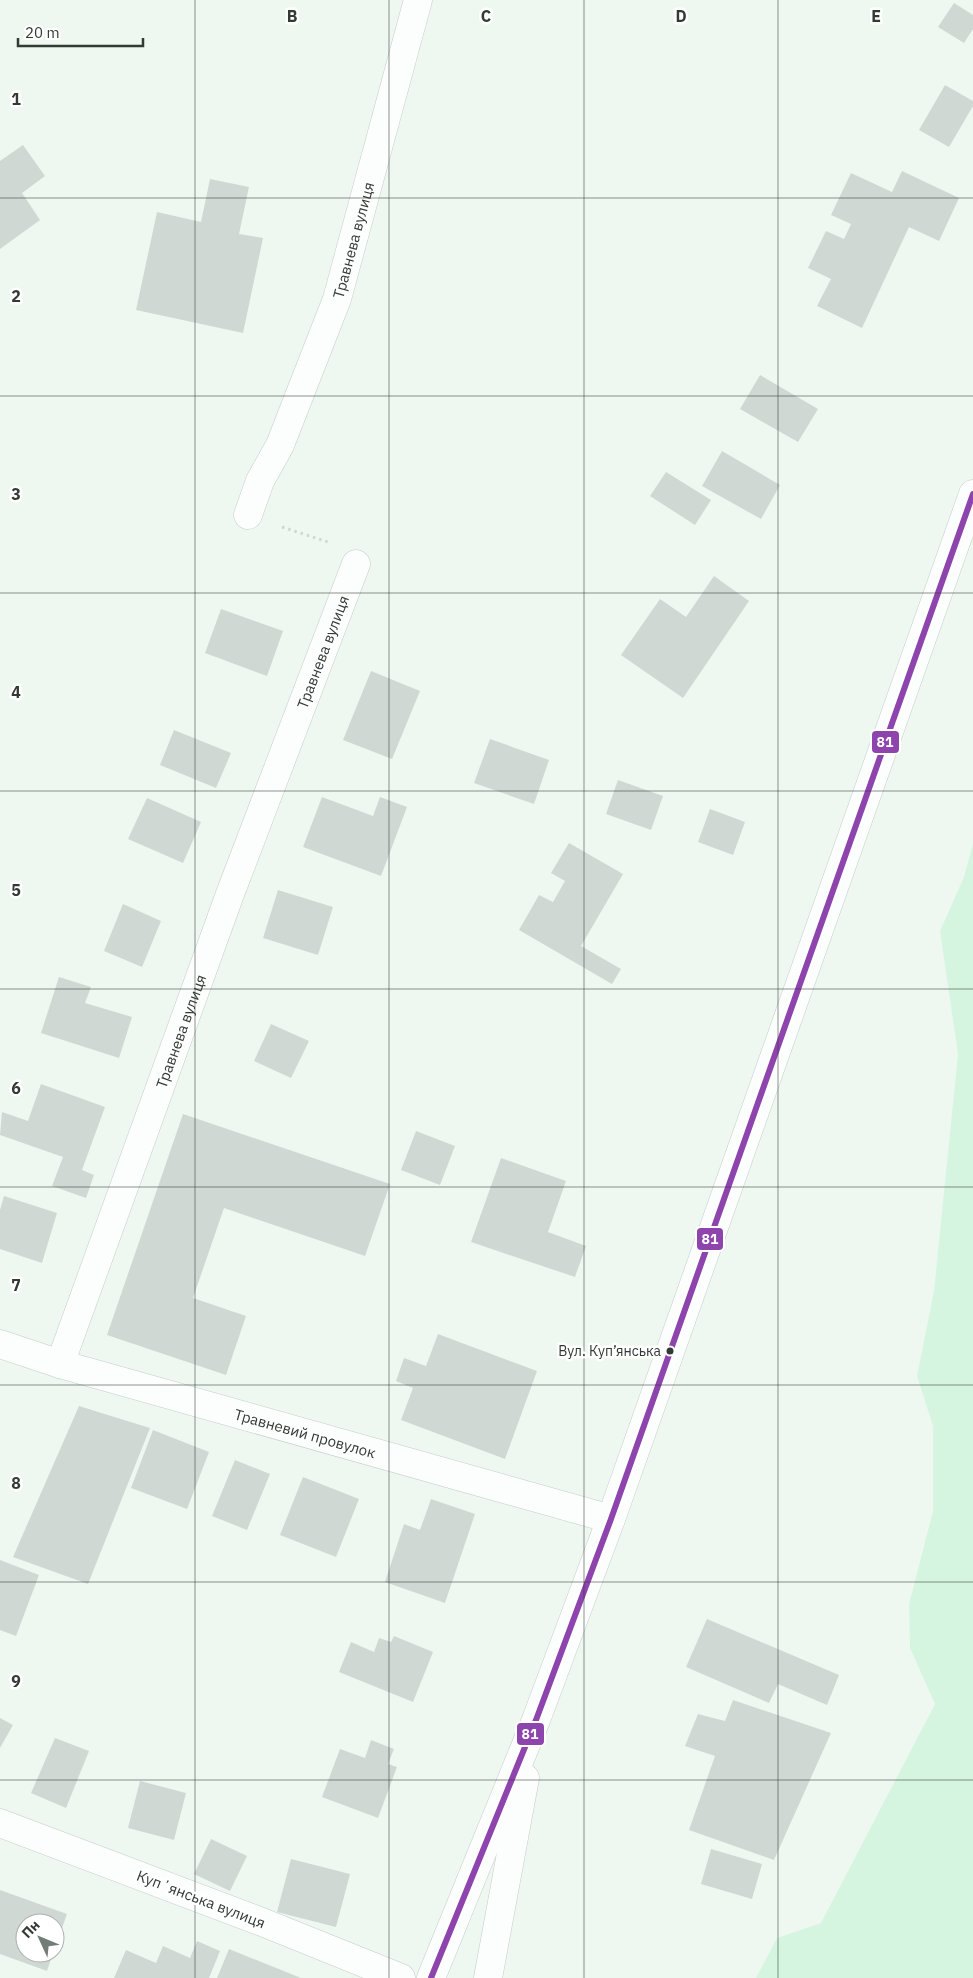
<svg xmlns="http://www.w3.org/2000/svg" width="973" height="1978" viewBox="0 0 973 1978" font-family="'IBM Plex Sans',sans-serif">
	<rect width="100%" height="100%" fill="#eef8f1"/>
	<polygon fill="#d6f5e0" points="973,843 973,1978 756,1978 777,1938 821,1923 935,1704 910,1648 909,1604 933,1511 933,1426 917,1376 934,1291 958,1054 940,931 964,877"/>
	<g fill="#d0d8d3">
		<polygon points="954,3 973,15 973,29 964,43 938,27"/>
		<polygon points="945,85 973,101 973,106 949,147 919,130"/>
		<polygon points="23,145 45,176 22,193 40,220 0,249 0,161"/>
		<polygon points="902,171 959,198 939,241 909,227 862,328 817,306 831,279 808,268 826,231 844,239 851,224 831,215 851,173 892,192"/>
		<polygon points="210,179 249,187 239,234 263,238 243,333 136,310 157,212 201,222"/>
		<polygon points="760,375 818,409 798,442 740,409"/>
		<polygon points="722,451 780,485 761,519 702,486"/>
		<polygon points="666,472 711,500 695,525 650,496"/>
		<polygon points="714,576 749,601 683,698 621,655 660,599 686,617"/>
		<polygon points="221,609 283,631 267,676 205,653"/>
		<polygon points="371,671 420,691 392,759 343,740"/>
		<polygon points="174,730 231,753 216,788 160,765"/>
		<polygon points="490,739 549,760 534,804 474,783"/>
		<polygon points="618,780 663,796 651,830 606,814"/>
		<polygon points="322,797 373,816 380,797 407,807 381,876 303,847"/>
		<polygon points="147,798 201,822 183,863 128,839"/>
		<polygon points="710,809 745,822 733,855 698,842"/>
		<polygon points="569,843 623,874 581,946 621,969 612,984 519,930 539,895 553,902 565,881 551,873"/>
		<polygon points="278,890 333,907 318,955 263,938"/>
		<polygon points="123,904 161,921 142,967 104,951"/>
		<polygon points="59,977 91,987 85,1003 132,1017 119,1058 41,1033"/>
		<polygon points="271,1024 309,1041 291,1078 254,1061"/>
		<polygon points="41,1084 105,1107 82,1170 94,1175 86,1198 52,1186 63,1157 0,1135 2,1112 28,1121"/>
		<polygon points="183,1114 390,1184 365,1256 224,1208 193,1298 246,1316 226,1375 107,1335"/>
		<polygon points="416,1131 455,1146 440,1185 401,1170"/>
		<polygon points="501,1158 566,1181 548,1232 586,1246 575,1277 471,1242"/>
		<polygon points="4,1196 57,1213 42,1263 0,1249 0,1210"/>
		<polygon points="438,1334 537,1371 505,1459 401,1420 413,1388 396,1381 404,1358 426,1366"/>
		<polygon points="79,1406 150,1428 88,1584 13,1557"/>
		<polygon points="153,1430 209,1452 187,1509 131,1488"/>
		<polygon points="235,1460 270,1474 247,1530 212,1516"/>
		<polygon points="303,1477 359,1499 336,1557 280,1535"/>
		<polygon points="431,1499 475,1514 445,1603 385,1582 404,1524 420,1530"/>
		<polygon points="0,1560 39,1575 16,1636 0,1630"/>
		<polygon points="707,1619 839,1675 827,1705 778,1684 769,1703 686,1667"/>
		<polygon points="394,1636 433,1652 413,1702 339,1672 351,1642 374,1652 379,1638 391,1642"/>
		<polygon points="733,1700 831,1733 774,1860 689,1830 715,1756 685,1746 698,1714 725,1721"/>
		<polygon points="0,1718 13,1725 0,1748"/>
		<polygon points="55,1738 89,1751 66,1808 31,1793"/>
		<polygon points="371,1740 394,1749 388,1764 397,1767 378,1818 322,1797 340,1749 365,1758"/>
		<polygon points="140,1781 186,1793 174,1840 128,1828"/>
		<polygon points="211,1839 247,1856 230,1891 194,1874"/>
		<polygon points="711,1849 762,1864 752,1899 701,1884"/>
		<polygon points="291,1859 350,1874 336,1927 277,1912"/>
		<polygon points="0,1890 67,1914 55,1947 55,1923 25,1923 25,1953 53,1953 47,1971 0,1954"/>
		<polygon points="197,1941 220,1951 209,1978 114,1978 126,1950 156,1963 163,1946 190,1958"/>
		<polygon points="229,1949 301,1978 217,1978"/>
	</g>
	<g fill="none" stroke-linecap="round" stroke-linejoin="round">
		<defs>
			<g id="minor">
				<path id="s1" d="M 248,515 L 260,481 L 280,445 L 337,299 L 418,0"/>
				<path id="s2" d="M 0,1344 L 60,1364 L 611,1519"/>
				<path id="s3" d="M 60,1364 L 230,894 L 356,564"/>
				<polyline points="0,1823 262,1922 401,1978"/>
			</g>
			<g id="major">
				<polyline points="431,1978 536,1720 611,1519 973,494"/>
				<polyline points="488,1978 525,1778"/>
			</g>
		</defs>
		<use href="#minor" stroke="#c5ccc7" stroke-width="29"/>
		<use href="#major" stroke="#c5ccc7" stroke-width="29"/>
		<polyline stroke="#d2d6d3" stroke-width="3" stroke-dasharray="2.5 4" stroke-linecap="butt" points="282,527 328,542"/>
		<use href="#minor" stroke="#fcfefd" stroke-width="28"/>
		<use href="#major" stroke="#fcfefd" stroke-width="28"/>
		<defs>
			<polyline id="bus-1" points="431,1978 536,1720 611,1519 973,494"/>
		</defs>
		<use href="#bus-1" stroke="#fff" stroke-width="10"/>
		<use href="#bus-1" stroke="#8e44ad" stroke-width="6"/>
	</g>
	<path fill="none" stroke="#333935" stroke-width="1" stroke-opacity="0.55" d="M 195,0 L 195,1978M 389,0 L 389,1978M 584,0 L 584,1978M 778,0 L 778,1978M 0,198 L 973,198M 0,396 L 973,396M 0,593 L 973,593M 0,791 L 973,791M 0,989 L 973,989M 0,1187 L 973,1187M 0,1385 L 973,1385M 0,1582 L 973,1582M 0,1780 L 973,1780"/>
	<circle fill="#333935" stroke="#fff" stroke-width="2" cx="670" cy="1351" r="4.5"/>
	<g text-anchor="middle" dominant-baseline="central" stroke-width="5" stroke-linejoin="round" paint-order="stroke">
		<g font-size="14" fill="#333935" stroke="#fff" text-anchor="end">
			<text x="661" y="1351">Вул. Куп’янська</text>
		</g>
		<g font-size="15" fill="#333935" stroke="#fff">
			<text stroke="none"><textPath href="#s1" startOffset="295">Травнева вулиця</textPath></text>
			<text stroke="none"><textPath href="#s3" startOffset="759">Травнева вулиця</textPath></text>
			<text stroke="none"><textPath href="#s3" startOffset="354">Травнева вулиця</textPath></text>
			<text stroke="none"><textPath href="#s2" startOffset="318">Травневий провулок</textPath></text>
			<text transform="translate(201 1899) rotate(21)">Купʼянська вулиця</text>
		</g>
	</g>
	<g font-size="16" text-anchor="middle" font-weight="bold" fill="#333935" stroke="#fff" stroke-width="5" stroke-linejoin="round" paint-order="stroke">
		<text x="292" y="22">B</text>
		<text x="486" y="22">C</text>
		<text x="681" y="22">D</text>
		<text x="876" y="22">E</text>
		<text x="16" y="105">1</text>
		<text x="16" y="302">2</text>
		<text x="16" y="500">3</text>
		<text x="16" y="698">4</text>
		<text x="16" y="896">5</text>
		<text x="16" y="1094">6</text>
		<text x="16" y="1291">7</text>
		<text x="16" y="1489">8</text>
		<text x="16" y="1687">9</text>
	</g>
	<g stroke="#fff" stroke-width="2">
		<rect x="871" y="730" width="29" height="24" rx="5" fill="#8e44ad"/>
		<rect x="696" y="1227" width="28" height="24" rx="5" fill="#8e44ad"/>
		<rect x="516" y="1722" width="29" height="24" rx="5" fill="#8e44ad"/>
	</g>
	<g font-size="14" text-anchor="middle" font-weight="bold" fill="#fff">
		<text x="885" y="747">81</text>
		<text x="710" y="1244">81</text>
		<text x="530" y="1739">81</text>
	</g>
	<g transform="translate(40 1938) rotate(314)"><circle r="24" fill="#ffffff" stroke="#adb0ae"/>
	<path d="M0-4L9 19L0 12L-9 19Z" fill="#747c77"/>
	<text y="-8" font-size="14" font-weight="bold" text-anchor="middle" fill="#333935">Пн</text>
	</g>
	<path d="M18 38v8h125v-8" fill="none" stroke="#333935" stroke-width="2.5"/>
	<text x="25" y="38" font-size="15" fill="#333935" stroke="#ffffff" stroke-width="4" paint-order="stroke">20 m</text>
</svg>
